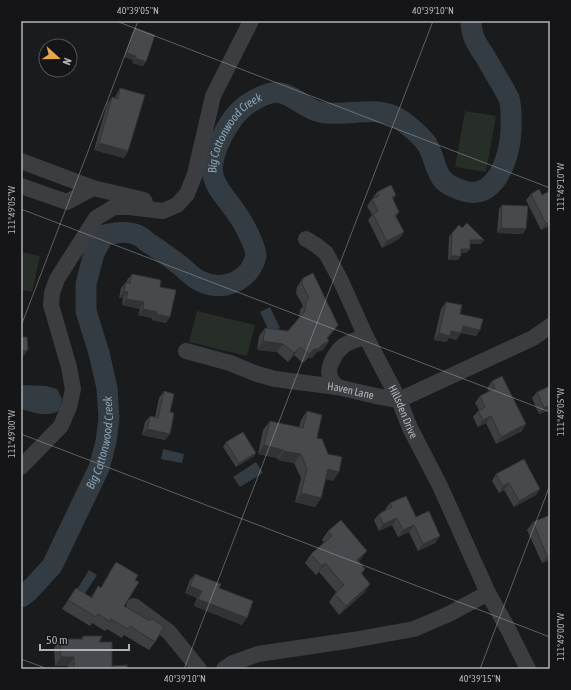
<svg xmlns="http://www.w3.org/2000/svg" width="571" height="690" viewBox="0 0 571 690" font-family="'Asap Condensed',sans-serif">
	<rect width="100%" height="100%" fill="#1a1b1c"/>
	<g fill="#272e27">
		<polygon points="465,111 496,116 486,172 455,167"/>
		<polygon points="21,252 40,256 32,292 21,290"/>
		<polygon points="197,311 255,325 247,356 189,342"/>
	</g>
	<g fill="#333c42">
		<polygon points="270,307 280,328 270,333 260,312"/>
		<path d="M 21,385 L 46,386 L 57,389 L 62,399 L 60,410 C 48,418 34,413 21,409 Z"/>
		<polygon points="163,449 184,454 182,463 161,459"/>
		<polygon points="256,462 263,473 240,487 233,477"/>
		<polygon points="89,570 97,575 84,595 76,591"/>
	</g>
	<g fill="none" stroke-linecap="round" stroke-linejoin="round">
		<path stroke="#333c42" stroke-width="21" id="s1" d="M 21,597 L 29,591 L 52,566 L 99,468 L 106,442 L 109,418 L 107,388 L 99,353 L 86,311 L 86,284 L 94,253 L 104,235 C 116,233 125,230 137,235 C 140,236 144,239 147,242 C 159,249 170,258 181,266 C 187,271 193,278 200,281 C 218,290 237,285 249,271 C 252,267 255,260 256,256 C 256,246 243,222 237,214 C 230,202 216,190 213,175 C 209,155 229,118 245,106 C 250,102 265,94 271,93 C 290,89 303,109 320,112 C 347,118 377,103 401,120 C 409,126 423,137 428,146 C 434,156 435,171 443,180 C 448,185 455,188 461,190 C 495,204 510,157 511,131 C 511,121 512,108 509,98 C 507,95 505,91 503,87 C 497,78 492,68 486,58 C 478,45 471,38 471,21"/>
		<g stroke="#3c3d41" stroke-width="16">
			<polyline points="21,161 93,188"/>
			<polyline points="21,186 67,202 93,188 144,200 145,202"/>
			<path id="s2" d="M 306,239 L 316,245 L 326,253 L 340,279 L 366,337 L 399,400 L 410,428 L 440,486 L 488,593 L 507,627 L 528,669"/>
			<path id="s3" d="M 186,351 L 230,363 L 257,374 L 275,379 L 337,387 L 376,396 L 399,400 L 533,338 L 550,326"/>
			<path d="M 337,387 C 335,384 332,382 331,379 C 325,369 335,353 343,346 C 350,341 358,339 366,337"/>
			<polyline points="21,467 61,426 69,407 73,389 69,367 51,305 52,293 57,279 96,218 114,207 129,207 163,211 177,205 187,194 195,174 213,96 251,21"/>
			<polyline points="134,606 169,632 199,669"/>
			<polyline points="224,669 233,663 258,654 353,640 414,629 449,614 488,593"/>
		</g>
	</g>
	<g fill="#3d3f41">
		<polygon points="135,28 143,66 132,63 133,60 124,57 132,33"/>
		<polygon points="120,88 128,151 124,158 94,150 107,104 112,97 115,98 116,95"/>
		<polygon points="550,191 550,226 541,230 526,200 531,194 542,195"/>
		<polygon points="377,192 396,195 393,200 399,212 396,217 404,232 399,239 382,248 368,220 372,215 367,206"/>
		<polygon points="502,205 523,234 497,233 499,209"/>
		<polygon points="462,228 484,240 481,244 470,244 470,249 466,253 461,253 458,260 448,260 449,237 452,233"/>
		<polygon points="132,274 160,287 166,323 152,320 152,318 138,315 140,309 122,305 123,298 119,298 121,288 126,282 127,282 127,280"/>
		<polygon points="303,278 338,325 327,339 329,341 323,350 317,352 312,358 308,358 303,363 294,355 288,362 277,352 257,350 259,336 265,328 288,331 299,318 300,310 303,306 296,293 297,287"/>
		<polygon points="446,302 480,330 476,336 461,333 456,340 449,338 446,342 434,340 441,309"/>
		<polygon points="492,381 522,431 496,444 486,423 478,427 473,417 479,410 475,403 480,396 489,391 487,388"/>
		<polygon points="164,391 170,412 170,434 165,440 142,435 145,422 150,416 155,417 159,398"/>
		<polygon points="537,392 550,410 539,414 532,398"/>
		<polygon points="307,411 333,481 326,479 321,498 315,507 295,502 301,478 294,463 278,460 277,458 258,454 263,430 270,421 299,428 301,420"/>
		<polygon points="226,442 256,453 253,457 236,467 223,447"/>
		<polygon points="496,474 540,489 536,495 514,507 504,490 499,493 492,481"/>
		<polygon points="390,503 416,517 440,536 435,543 418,551 409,532 398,537 392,525 379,531 374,520 379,514 386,510 385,509"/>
		<polygon points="533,522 550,560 542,563 527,530"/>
		<polygon points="328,531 361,559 359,561 365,569 362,574 370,584 364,593 339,615 329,602 336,592 319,572 316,575 305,563 311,554 324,542 322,540"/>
		<polygon points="116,562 135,580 124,606 155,642 149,650 124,635 122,638 107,629 105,631 92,623 90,626 62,609 76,588 91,597 98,586 101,588 110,571"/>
		<polygon points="195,574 219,588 242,625 194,606 197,598 185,593 190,580"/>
		<polygon points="83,636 99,642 112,666 127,669 68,669 68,666 55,666 54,648 60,639 81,639"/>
	</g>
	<g fill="#323335">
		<polygon points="127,53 136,56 133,60 124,57"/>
		<polygon points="135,58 146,62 143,66 132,63"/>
		<polygon points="99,143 128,151 124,158 94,150"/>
		<polygon points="396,195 392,201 392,197"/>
		<polygon points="399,212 395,219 395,215"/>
		<polygon points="550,222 550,226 541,230 546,224"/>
		<polygon points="501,228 526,229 523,234 497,233"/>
		<polygon points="404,232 399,239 382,248 387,241"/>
		<polygon points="470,240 484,240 481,244 467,244"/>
		<polygon points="461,249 470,249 466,253 458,253"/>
		<polygon points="451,256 461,256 458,260 448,260"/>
		<polygon points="124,291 128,292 123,298 119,298"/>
		<polygon points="126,299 144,302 140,309 122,305"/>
		<polygon points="143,309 157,312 152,318 138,315"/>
		<polygon points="156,314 170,317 166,323 152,320"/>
		<polygon points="338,325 332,333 322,345 329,341 323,350 317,352 312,358 308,358 303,363 314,349 327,338"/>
		<polygon points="463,326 480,330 476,336 461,333 456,340 449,338 446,342 434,340 439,333 451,331"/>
		<polygon points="263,341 283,344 277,352 257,350"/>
		<polygon points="300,347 294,355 288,362 294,353"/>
		<polygon points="28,350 23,357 21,357 21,351"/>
		<polygon points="550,405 550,410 539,414 544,408"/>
		<polygon points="491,416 486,423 478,427 483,420"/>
		<polygon points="526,424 522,431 496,444 501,437"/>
		<polygon points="147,429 170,434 165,440 142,435"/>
		<polygon points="264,445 283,450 277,458 258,454"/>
		<polygon points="284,451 301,454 294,463 278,460"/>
		<polygon points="256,453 253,457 236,467 239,463"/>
		<polygon points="328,469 339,472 333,481 322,478"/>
		<polygon points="509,483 504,490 499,493 503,486"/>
		<polygon points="540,489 536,495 514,507 519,501"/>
		<polygon points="301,493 321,498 315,507 295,502"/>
		<polygon points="397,518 392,525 379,531 383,524"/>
		<polygon points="414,525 409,532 398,537 403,530"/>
		<polygon points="440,536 435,543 418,551 423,544"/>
		<polygon points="367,551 361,559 351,568 357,560"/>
		<polygon points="550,555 550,560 542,563 547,556"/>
		<polygon points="325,563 319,572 316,575 322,566"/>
		<polygon points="370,584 364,593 339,615 346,606"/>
		<polygon points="190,586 202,591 197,598 185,593"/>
		<polygon points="198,599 247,618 242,625 194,606"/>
		<polygon points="61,657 74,657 68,666 55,666"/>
	</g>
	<g fill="#47494c" stroke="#323335">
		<polygon points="135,28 155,35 146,62 135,58 136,56 127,53"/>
		<polygon points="120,88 145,95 128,151 99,143 112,97 118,99"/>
		<polygon points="391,185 396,195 392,197 399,212 395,215 404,232 387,241 373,214 378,211 372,199 379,196 377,192"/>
		<polygon points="539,189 542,195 550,191 550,222 546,224 531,194"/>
		<polygon points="502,205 528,206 526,229 501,228"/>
		<polygon points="467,223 484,240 470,240 470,249 461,249 461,256 451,256 452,233 459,225 462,228"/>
		<polygon points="313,273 338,325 327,338 329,341 323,344 318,349 314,349 309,354 300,347 294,353 283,344 263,341 265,328 288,331 305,311 306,301 309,298 302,284 303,278"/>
		<polygon points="132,274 161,280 160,287 176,290 170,317 156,314 157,312 143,309 144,302 126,299 128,292 124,291 126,282 130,283"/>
		<polygon points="446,302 462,305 460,314 483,319 480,330 463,326 461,333 451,331 450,336 439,333"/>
		<polygon points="21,337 27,337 28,350 21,351"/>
		<polygon points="502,376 526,424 501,437 491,416 483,420 478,411 485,407 480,396 495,388 492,381"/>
		<polygon points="550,386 550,405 544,408 537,392"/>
		<polygon points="164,391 174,394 170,412 174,413 170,434 147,429 150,416 158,418"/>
		<polygon points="307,411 322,415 317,438 322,439 328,454 342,457 339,472 328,469 321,498 301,493 307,469 301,454 284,451 283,450 264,445 270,421 303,428"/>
		<polygon points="243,432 256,453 239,463 226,442"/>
		<polygon points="524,459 540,489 519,501 509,483 503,486 496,474"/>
		<polygon points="406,496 416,517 429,511 440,536 423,544 414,525 403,530 397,518 383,524 379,514 392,507 390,503"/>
		<polygon points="550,515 550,555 547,556 533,522"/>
		<polygon points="341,520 367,551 357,560 365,569 361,573 370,584 346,606 335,594 344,585 325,563 322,566 311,554 332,536 328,531"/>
		<polygon points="116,562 138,575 135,580 139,582 124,606 150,621 151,618 164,627 155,642 130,626 128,629 111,619 111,622 98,614 96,617 68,600 76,588 92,598 98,586 101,588"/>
		<polygon points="195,574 221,584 219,588 253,601 247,618 198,599 202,591 190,586"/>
		<polygon points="83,636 102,636 99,642 112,642 112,666 127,665 127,669 74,669 74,657 61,657 60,639 83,639"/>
		<polygon points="483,667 488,669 482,669"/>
	</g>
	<path fill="none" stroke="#aeb3bb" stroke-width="1" stroke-opacity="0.45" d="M 116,21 L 550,188M 21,209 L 550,412M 21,326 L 138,21M 21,434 L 550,637M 21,659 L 48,669M 184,669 L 433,21M 480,669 L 550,485"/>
	<g text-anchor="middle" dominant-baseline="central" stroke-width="3" stroke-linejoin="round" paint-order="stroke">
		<g font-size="11" fill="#aeb3bb" stroke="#151517">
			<text stroke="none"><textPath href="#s3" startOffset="170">Haven Lane</textPath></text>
			<text stroke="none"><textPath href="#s2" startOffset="201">Hillsden Drive</textPath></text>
		</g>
		<g font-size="12" font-style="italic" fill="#88a1b3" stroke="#151517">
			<text stroke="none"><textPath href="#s1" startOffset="718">Big Cottonwood Creek</textPath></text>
			<text stroke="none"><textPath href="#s1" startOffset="178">Big Cottonwood Creek</textPath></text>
		</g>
	</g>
	<rect width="571" height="690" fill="none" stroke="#151517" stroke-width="44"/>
	<g transform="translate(58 58) rotate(111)"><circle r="19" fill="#151517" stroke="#525459"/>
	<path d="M0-3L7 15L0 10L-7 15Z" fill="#e5a749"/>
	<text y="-6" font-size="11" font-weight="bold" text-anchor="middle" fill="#aeb3bb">N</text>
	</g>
	<path d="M40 644v6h89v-6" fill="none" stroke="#aeb3bb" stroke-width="2"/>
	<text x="46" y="644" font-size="12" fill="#aeb3bb" stroke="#151517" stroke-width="3" paint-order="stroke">50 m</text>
	<rect x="22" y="22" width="527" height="646" fill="none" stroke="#aeb3bb" stroke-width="1.5"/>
	<g font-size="10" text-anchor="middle" fill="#aeb3bb">
		<text x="138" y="14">40°39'05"N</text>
		<text x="433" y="14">40°39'10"N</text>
		<text transform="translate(560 187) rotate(-90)" y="4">111°49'10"W</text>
		<text transform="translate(11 210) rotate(-90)" y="4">111°49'05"W</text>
		<text transform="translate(560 412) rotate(-90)" y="4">111°49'05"W</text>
		<text transform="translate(11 434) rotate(-90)" y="4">111°49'00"W</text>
		<text transform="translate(560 637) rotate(-90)" y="4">111°49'00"W</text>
		<text x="185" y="682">40°39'10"N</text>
		<text x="480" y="682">40°39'15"N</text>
	</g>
</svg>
